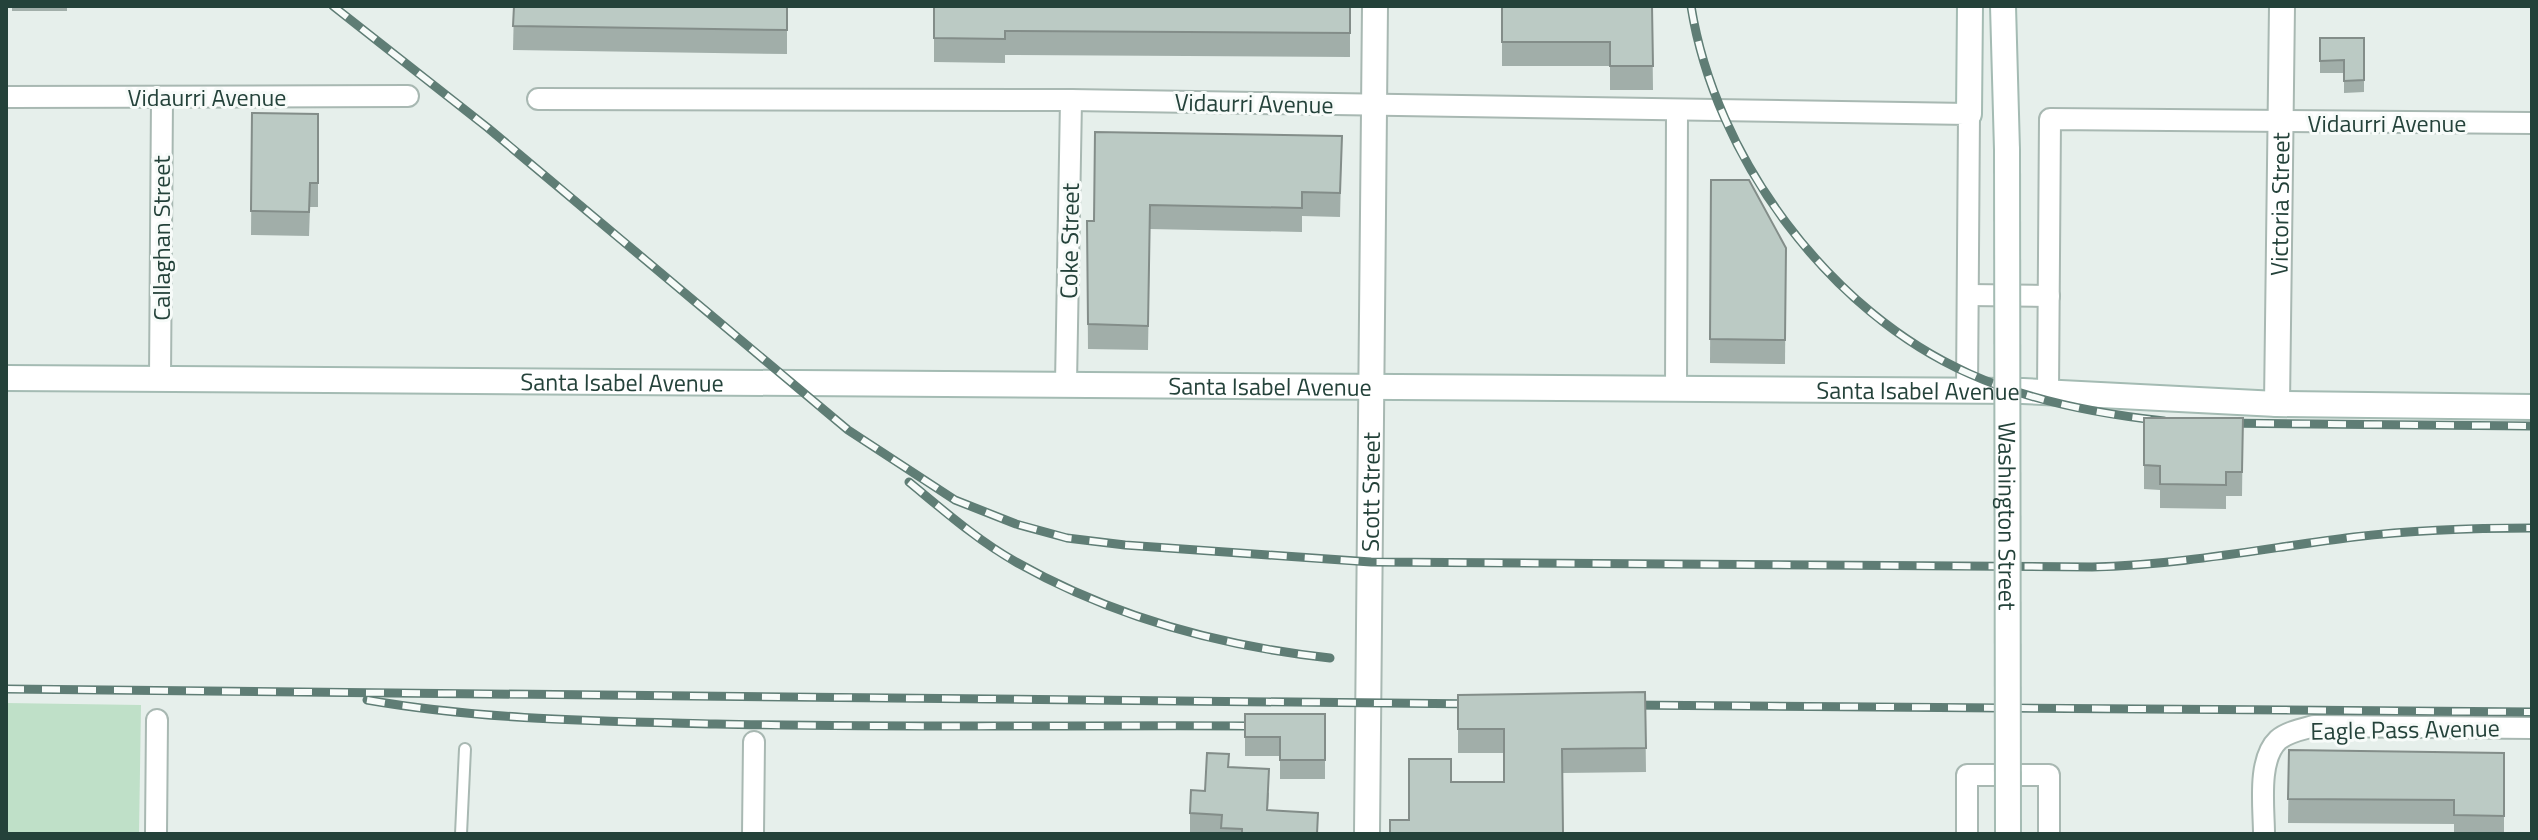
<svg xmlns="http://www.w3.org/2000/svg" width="2538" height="840" viewBox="0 0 2538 840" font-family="'Titillium Web',sans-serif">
	<rect width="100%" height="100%" fill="#e6efeb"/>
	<polygon fill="#bfe0c8" points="6,703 141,705 139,834 6,834"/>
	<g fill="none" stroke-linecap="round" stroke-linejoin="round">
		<defs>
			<polyline id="service" points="461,834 465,749"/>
			<g id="minor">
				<polyline points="6,97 408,96"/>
				<polyline points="538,99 1071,100 1969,114 1967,391"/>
				<polyline points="1969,295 2049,296"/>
				<polyline points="160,378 162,98"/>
				<polyline points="1066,383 1071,100"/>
				<polyline points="1676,389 1677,112"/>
				<polyline points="2048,392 2050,119 2532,123"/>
				<polyline points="156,834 157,720"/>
				<polyline points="753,834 754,742"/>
				<polyline points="1967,834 1967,775 2049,775 2049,834"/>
				<path d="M 2264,834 C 2264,808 2257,760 2278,740 C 2287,732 2303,729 2314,726 L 2532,728"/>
			</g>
			<g id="tertiary">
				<path id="s1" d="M 2277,404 L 2282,6"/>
				<path id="s2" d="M 1367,834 L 1375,6"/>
			</g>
			<g id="secondary">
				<polyline points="2003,6 2007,150"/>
				<polyline points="1969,114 1970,6"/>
				<path id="s3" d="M 6,378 L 2023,391 L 2277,404 L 2532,407"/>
			</g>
		</defs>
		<use href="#service" stroke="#a8b8b2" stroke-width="14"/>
		<use href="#minor" stroke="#a8b8b2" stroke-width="24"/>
		<use href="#tertiary" stroke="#a8b8b2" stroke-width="28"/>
		<use href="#secondary" stroke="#a4bbb3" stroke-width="28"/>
		<use href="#service" stroke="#fff" stroke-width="10"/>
		<use href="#minor" stroke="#fff" stroke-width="20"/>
		<use href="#tertiary" stroke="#fff" stroke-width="24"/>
		<use href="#secondary" stroke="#fff" stroke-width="24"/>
		<defs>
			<g id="rail">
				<path d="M 333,6 L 488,128 L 848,430 L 955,500 L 1016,524 L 1067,538 L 1125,545 L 1371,562 L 2092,567 C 2181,565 2266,548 2354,537 C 2414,530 2472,528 2532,528"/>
				<path d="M 1691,6 C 1715,157 1829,312 1970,374 C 2030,401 2099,414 2164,421"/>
				<polyline points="2220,423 2532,426"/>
				<path d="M 909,482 C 943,510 977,540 1016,562 C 1113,617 1220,646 1330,658"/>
				<polyline points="6,689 1480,704"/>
				<path d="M 367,700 C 482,720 599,721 716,724 C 899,728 1082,725 1265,726"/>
				<polyline points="1624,705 2532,712"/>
			</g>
		</defs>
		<use href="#rail" stroke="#5f7d75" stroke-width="9"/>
		<use href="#rail" stroke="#f7fbf9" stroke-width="6" stroke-dasharray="18" stroke-linecap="butt"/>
		<defs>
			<g id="secondary-bridge">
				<path id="s4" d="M 2007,150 L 2008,834"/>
			</g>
		</defs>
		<use href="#secondary-bridge" stroke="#a4bbb3" stroke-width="28" stroke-linecap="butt"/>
		<use href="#secondary-bridge" stroke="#fff" stroke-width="24"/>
	</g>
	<g fill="#a1aea9">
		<rect x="12" y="6" width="55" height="5"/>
		<polygon points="514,6 787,6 787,54 513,50"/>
		<polygon points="934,6 1350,6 1350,57 1005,55 1005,63 934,62"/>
		<polygon points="1502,6 1652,6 1653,90 1610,90 1610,66 1502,66"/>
		<polygon points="2320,38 2364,38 2364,92 2344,93 2344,73 2320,73"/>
		<polygon points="252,113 318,114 318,207 310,207 309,236 251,235"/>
		<polygon points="1342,136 1340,217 1302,216 1302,232 1150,229 1148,350 1088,349 1087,221 1094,221"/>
		<polygon points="1711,180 1786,248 1785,364 1710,363"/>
		<polygon points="2144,418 2243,418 2242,496 2226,496 2226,509 2160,508 2160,490 2144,489"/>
		<polygon points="1645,692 1646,772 1563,773 1409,820 1451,782 1504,782 1504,753 1458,753 1458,695"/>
		<polygon points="1245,714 1325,714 1325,779 1280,779 1280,756 1245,756"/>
		<polygon points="2289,750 2504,753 2504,834 2454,834 2454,824 2288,823"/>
		<polygon points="1229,767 1269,793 1268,810 1318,834 1190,834 1190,813 1205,791"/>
	</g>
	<g fill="#bbcac4" stroke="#838d89" stroke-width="2">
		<polygon points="514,6 787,6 787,30 513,26"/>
		<polygon points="934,6 1350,6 1350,33 1005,31 1005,39 934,38"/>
		<polygon points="1502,6 1652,6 1653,66 1610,66 1610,42 1502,42"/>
		<polygon points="2320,38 2364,38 2364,80 2344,81 2344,60 2320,61"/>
		<polygon points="252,113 318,114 318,183 310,183 309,212 251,211"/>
		<polygon points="1095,132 1342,136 1340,193 1302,192 1302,208 1150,205 1148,326 1088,324 1087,221 1094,221"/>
		<polygon points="1711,180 1749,180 1786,248 1785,340 1710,339"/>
		<polygon points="2144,418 2243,418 2242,472 2226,472 2226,485 2160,484 2160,466 2144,465"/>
		<polygon points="1645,692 1646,748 1562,749 1563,834 1390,834 1390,820 1409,820 1409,759 1451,759 1451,782 1504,782 1504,729 1458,729 1458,695"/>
		<polygon points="1245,714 1325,714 1325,760 1280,760 1280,737 1245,737"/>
		<polygon points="2289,750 2504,753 2504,816 2454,815 2454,800 2288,799"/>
		<polygon points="1207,753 1229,754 1228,767 1269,769 1267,810 1318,813 1317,834 1242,834 1242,829 1221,828 1222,815 1190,813 1191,790 1205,791"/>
	</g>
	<g text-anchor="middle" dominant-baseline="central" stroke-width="6" stroke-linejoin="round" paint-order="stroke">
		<g font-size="24" fill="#24423a" stroke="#f7fbf9">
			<text x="207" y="97">Vidaurri Avenue</text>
			<text transform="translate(1254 103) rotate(1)">Vidaurri Avenue</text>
			<text x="2387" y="123">Vidaurri Avenue</text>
			<text stroke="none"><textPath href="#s1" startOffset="200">Victoria Street</textPath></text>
			<text transform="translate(161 238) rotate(-90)">Callaghan Street</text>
			<text transform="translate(1069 241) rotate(-89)">Coke Street</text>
			<text stroke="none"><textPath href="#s3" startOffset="616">Santa Isabel Avenue</textPath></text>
			<text stroke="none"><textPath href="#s3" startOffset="1264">Santa Isabel Avenue</textPath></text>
			<text stroke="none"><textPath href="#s3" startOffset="1912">Santa Isabel Avenue</textPath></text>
			<text stroke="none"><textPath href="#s2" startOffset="342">Scott Street</textPath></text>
			<text stroke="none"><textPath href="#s4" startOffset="366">Washington Street</textPath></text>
			<text transform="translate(2405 729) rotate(-1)">Eagle Pass Avenue</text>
		</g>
	</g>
	<rect width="2538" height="840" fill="none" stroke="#24423a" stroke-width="16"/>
</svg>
